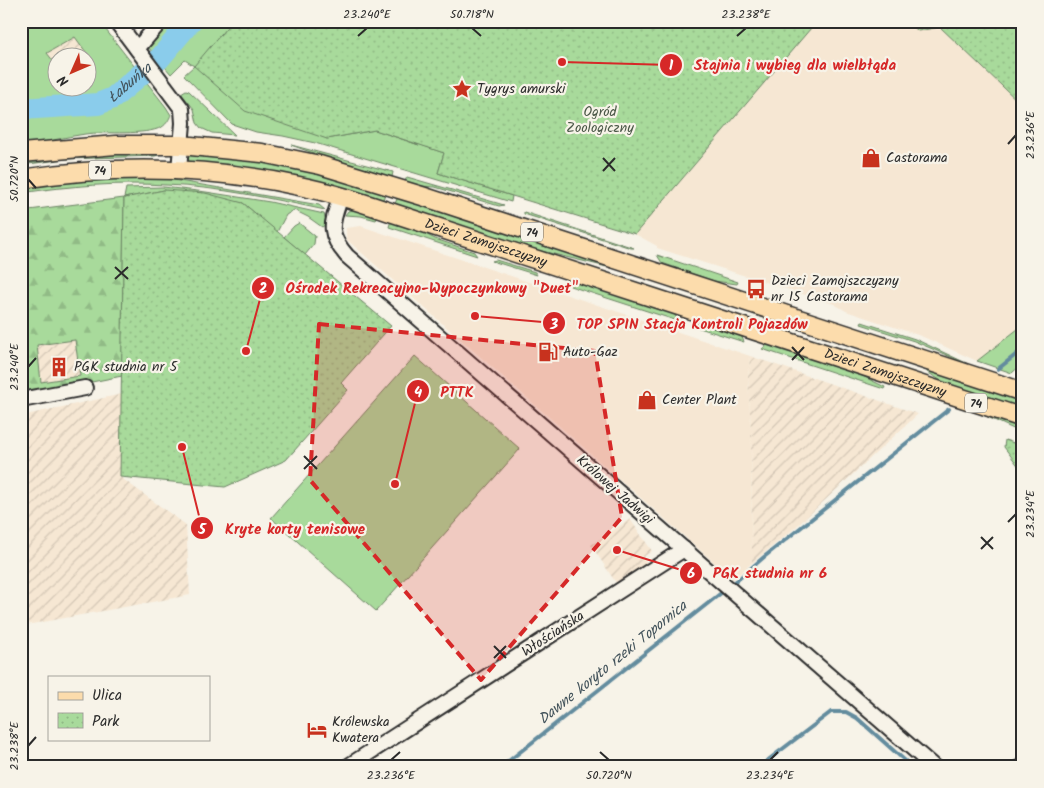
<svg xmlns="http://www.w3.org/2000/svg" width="1044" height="788" viewBox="0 0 1044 788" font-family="Kalam,sans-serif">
	<defs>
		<pattern id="industrial-furrows" width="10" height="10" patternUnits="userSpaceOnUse" patternTransform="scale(1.25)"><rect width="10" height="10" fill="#f6e7d3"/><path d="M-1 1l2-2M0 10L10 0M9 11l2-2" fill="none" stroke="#d3c6b5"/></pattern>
		<pattern id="forest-firs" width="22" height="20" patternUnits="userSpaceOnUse" patternTransform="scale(1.25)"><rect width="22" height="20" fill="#a8da9b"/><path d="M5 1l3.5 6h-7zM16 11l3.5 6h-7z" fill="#91bb86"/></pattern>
		<pattern id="park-dots" width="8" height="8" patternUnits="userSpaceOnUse" patternTransform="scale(1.25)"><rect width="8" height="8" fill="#a8da9b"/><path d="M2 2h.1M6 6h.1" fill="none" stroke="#91bb86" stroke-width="1.8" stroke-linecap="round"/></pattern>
	</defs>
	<rect width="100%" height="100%" fill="#f7f3e8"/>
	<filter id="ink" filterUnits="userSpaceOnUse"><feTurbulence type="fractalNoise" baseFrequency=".02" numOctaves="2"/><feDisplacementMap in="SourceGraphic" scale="10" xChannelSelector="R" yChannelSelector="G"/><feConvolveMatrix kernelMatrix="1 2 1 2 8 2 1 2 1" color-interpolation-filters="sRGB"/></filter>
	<g filter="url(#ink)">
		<g fill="#f6e7d3">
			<polygon points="817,21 821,21 827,27 832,21 907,21 919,31 940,27 1023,106 1023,325 977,361 921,336 846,311 834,304 657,248 657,246 635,234"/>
			<polygon points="361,226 750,356 748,378 751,429 752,563 733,579 346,239 346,228"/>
		</g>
		<g fill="url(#industrial-furrows)">
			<polygon points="75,37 91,59 88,60 88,58 58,58 57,66 47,53"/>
			<polygon points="75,340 80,376 41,382 37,345"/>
			<polygon points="750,356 918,414 796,527 752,563 751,429 748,378"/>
			<polygon points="122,394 120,477 186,525 190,595 21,626 21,416"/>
			<polygon points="630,519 652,551 643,557 649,566 618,586 591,545"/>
		</g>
		<g fill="#a8da9b" stroke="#6a8263" fill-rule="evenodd">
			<path d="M 21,21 L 99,21 L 166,107 L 171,115 C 169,119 167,124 162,127 C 145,136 106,131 85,134 C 64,137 43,143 21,146 ZM 75,37 L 91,59 L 88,60 L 88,88 L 58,88 L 57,66 L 47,53 Z"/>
			<polygon points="170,21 232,21 195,66 327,139 375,130 419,145 196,66 444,153 438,173 512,196 511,202 315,143 283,136 256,132 232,124 184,75 194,66 185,60 171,74 148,47"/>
			<polygon points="186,90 189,91 235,135 212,133 201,128 197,123 194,109 181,93"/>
			<polygon points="291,145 393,172 392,177 330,159"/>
			<polygon points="165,152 162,154 155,156 66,159 21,165 21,161 63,155"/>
			<polygon points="189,154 223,155 297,167 385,192 383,201 190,164 186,159"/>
			<path d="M 150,176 L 319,205 L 325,210 C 273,199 219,187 166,185 C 118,182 69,186 21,193 L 21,187 L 69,179 Z"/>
			<polygon points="407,177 504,205 499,206 435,187 421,186 405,181"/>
			<polygon points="163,187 206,192 270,202 324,214 325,218 328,220 325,225 322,227 308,217 294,210 286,215 277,232 243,203 164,190 124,198 126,188"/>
			<polygon points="398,196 608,263 607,267 525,247 395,204"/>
			<polygon points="356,209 379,215 376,220 361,216 345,215 348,211"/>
			<polygon points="524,212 634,248 631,248 524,214"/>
			<polygon points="391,220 412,227 435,239 474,252 477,256 389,227"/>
			<polygon points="299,223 315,236 314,244 305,255 284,237 294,226"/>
			<polygon points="657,255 738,282 737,284 714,281 662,263"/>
			<polygon points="496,260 535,272 537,275 492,261"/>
			<polygon points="575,281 674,313 678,321 570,286"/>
			<polygon points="699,319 741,335 744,342 690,325 694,321"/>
			<polygon points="862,322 915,339 981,370 914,341 861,324"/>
			<polygon points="1023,325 1023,363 1012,373 977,361"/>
			<polygon points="768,344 846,368 885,387 884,389 762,349"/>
			<polygon points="415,356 520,449 376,611 271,518"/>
			<polygon points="927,369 1023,400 1023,410 951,387 927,372"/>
			<polygon points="979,413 1023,427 1023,433 1020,432"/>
		</g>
		<path fill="url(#forest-firs)" stroke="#6a8263" fill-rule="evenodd" d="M 124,198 L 122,376 L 21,396 L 21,211 ZM 75,340 L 80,376 L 41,382 L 37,345 Z"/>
		<g fill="url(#park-dots)" stroke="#6a8263">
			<polygon points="232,21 817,21 635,234 438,173 444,153 375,130 327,139 245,111 194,66"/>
			<polygon points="907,21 1023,21 1023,106 940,27 918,31"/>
			<polygon points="164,190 205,193 243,203 391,326 341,383 348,390 286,460 225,487 120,477 124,198"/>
			<polygon points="1005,440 1023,446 1023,472 1004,447"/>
		</g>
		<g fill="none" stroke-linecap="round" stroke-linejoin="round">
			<g stroke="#648c9e" stroke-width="4">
				<polyline points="998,369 1023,349"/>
				<polyline points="501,767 735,582 764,557 949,409"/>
				<polyline points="759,767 831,712 846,712 857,718 912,767"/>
			</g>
			<path stroke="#8acceb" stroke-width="22" id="s1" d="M 21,109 L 98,104 L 113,98 L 160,58 L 191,21"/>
			<defs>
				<g id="minor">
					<polyline points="116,21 182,109 183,123 179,170"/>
					<polyline points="137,49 161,21"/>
					<path d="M 341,196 C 332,223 326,232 347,256 L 934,767"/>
					<polyline points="21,400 85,388"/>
					<polyline points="347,767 684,549"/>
					<polyline points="1021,767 1023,765"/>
				</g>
				<g id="major">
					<polyline points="21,153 116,145 181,145 262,153 320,165 422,196 1023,392"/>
					<path id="s2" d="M 21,179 C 113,165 208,166 299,186 C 329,192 358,201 387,211 L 1023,418"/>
				</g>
			</defs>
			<use href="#minor" stroke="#2b2b2b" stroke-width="18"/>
			<use href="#major" stroke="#2b2b2b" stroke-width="21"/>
			<use href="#minor" stroke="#f7f3e8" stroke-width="14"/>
			<use href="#major" stroke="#fcdcac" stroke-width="18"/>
		</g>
	</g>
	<path fill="#d62828" fill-opacity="0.2" stroke="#d62828" stroke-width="4" stroke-dasharray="10 6" stroke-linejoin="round" d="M 319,324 L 595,351 L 622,517 L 481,680 L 310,480 Z"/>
	<path fill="none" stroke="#2b2b2b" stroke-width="2" d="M 472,28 L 481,36M 358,36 L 367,28M 737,36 L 746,28M 1008,144 L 1016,135M 603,158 L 615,171M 603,171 L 615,158M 28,179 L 36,188M 115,267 L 128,279M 115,279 L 128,267M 792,347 L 804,360M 792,360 L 804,347M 28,367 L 36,358M 304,456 L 317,469M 304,469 L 317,456M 1008,522 L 1016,514M 981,537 L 993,549M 981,549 L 993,537M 494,646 L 506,658M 494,658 L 506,646M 28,746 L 36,737M 600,752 L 609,760M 391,760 L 400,752M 770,760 L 778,752"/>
	<defs>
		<symbol id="sight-bare" viewBox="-9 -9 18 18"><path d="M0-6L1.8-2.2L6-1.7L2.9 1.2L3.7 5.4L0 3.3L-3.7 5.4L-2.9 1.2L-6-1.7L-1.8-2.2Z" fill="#c8321e" stroke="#f7f3e8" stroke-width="2.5" paint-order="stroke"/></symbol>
		<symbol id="shop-bare" viewBox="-9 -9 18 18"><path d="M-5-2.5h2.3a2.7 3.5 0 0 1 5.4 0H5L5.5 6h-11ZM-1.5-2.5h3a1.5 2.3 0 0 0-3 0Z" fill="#c8321e" stroke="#f7f3e8" stroke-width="2.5" paint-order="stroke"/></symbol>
		<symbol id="bus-bare" viewBox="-9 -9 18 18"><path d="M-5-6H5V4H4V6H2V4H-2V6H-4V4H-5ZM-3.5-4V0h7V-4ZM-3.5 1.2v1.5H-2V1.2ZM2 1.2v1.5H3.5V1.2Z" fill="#c8321e" stroke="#f7f3e8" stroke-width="2.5" paint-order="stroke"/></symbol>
		<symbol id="fuel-bare" viewBox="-9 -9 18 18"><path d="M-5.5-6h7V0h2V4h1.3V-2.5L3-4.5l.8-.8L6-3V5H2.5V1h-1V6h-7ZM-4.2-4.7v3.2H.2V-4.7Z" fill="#c8321e" stroke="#f7f3e8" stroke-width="2.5" paint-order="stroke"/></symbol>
		<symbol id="building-bare" viewBox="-9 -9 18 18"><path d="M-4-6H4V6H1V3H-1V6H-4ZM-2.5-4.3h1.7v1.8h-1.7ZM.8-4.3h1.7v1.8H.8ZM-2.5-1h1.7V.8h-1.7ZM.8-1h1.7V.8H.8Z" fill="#c8321e" stroke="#f7f3e8" stroke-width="2.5" paint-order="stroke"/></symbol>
		<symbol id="hotel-bare" viewBox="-9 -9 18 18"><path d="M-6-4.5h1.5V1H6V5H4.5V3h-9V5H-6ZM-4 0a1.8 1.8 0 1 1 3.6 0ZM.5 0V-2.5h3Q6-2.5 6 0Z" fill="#c8321e" stroke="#f7f3e8" stroke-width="2.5" paint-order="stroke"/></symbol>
	</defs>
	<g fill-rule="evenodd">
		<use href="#sight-bare" x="448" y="75" width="28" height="28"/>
		<use href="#shop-bare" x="857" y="144" width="28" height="28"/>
		<use href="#bus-bare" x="742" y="275" width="28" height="28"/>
		<use href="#fuel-bare" x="534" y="338" width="28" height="28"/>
		<use href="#building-bare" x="45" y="353" width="28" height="28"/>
		<use href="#shop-bare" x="633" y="386" width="28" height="28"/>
		<use href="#hotel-bare" x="303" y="716" width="28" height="28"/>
	</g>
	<g text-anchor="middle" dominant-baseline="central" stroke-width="4.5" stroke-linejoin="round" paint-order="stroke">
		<g fill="#f7f3e8" stroke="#686764" stroke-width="1">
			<rect x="89" y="160.5" width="22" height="19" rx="4"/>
			<rect x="521" y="222.5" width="22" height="19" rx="4"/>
			<rect x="965" y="393.5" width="22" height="19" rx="4"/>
		</g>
		<g font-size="12" font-weight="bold" fill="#2b2b2b">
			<text x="100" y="170">74</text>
			<text x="532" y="232">74</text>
			<text x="976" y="403">74</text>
		</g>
		<g font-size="14" fill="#2b2b2b" stroke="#f7f3e8" text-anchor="start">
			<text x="477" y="89">Tygrys amurski</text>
			<text x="886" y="158">Castorama</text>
			<text x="771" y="281">Dzieci Zamojszczyzny<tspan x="771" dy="16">nr 15 Castorama</tspan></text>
			<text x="563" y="352">Auto-Gaz</text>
			<text x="74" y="367">PGK studnia nr 5</text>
			<text x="662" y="400">Center Plant</text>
			<text x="332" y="722">Królewska<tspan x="332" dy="16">Kwatera</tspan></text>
		</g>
		<g font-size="14" fill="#4a5747" stroke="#f7f3e8">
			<text x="600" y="112">Ogród<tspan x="600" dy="16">Zoologiczny</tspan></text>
		</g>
		<g font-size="14" fill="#2b2b2b" stroke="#f7f3e8">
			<text stroke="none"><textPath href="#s2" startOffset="475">Dzieci Zamojszczyzny</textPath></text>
			<text stroke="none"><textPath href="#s2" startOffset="895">Dzieci Zamojszczyzny</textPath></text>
			<text transform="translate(615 490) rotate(41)">Królowej Jadwigi</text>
			<text transform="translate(553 634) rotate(-33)">Włościańska</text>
		</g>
		<g font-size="15" font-style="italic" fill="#43535b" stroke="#f7f3e8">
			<text stroke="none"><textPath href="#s1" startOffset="116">Łabuńka</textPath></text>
			<text transform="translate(613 663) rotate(-39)">Dawne koryto rzeki Topornica</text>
		</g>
	</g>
	<path fill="none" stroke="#d62828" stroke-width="2" d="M562 62L671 65M246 351L263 288M475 316L554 323M395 484L418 391M182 447L202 528M617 550L691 573"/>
	<g fill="#d62828" stroke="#f7f3e8" stroke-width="2">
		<circle cx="562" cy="62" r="5"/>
		<circle cx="246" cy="351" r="5"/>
		<circle cx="475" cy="316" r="5"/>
		<circle cx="395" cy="484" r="5"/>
		<circle cx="182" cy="447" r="5"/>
		<circle cx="617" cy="550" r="5"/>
		<circle cx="671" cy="65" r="12"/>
		<circle cx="263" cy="288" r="12"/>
		<circle cx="554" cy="323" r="12"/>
		<circle cx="418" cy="391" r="12"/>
		<circle cx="202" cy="528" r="12"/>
		<circle cx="691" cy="573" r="12"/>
	</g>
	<g font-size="15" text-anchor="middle" font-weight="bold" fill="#fff">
		<text x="671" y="70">1</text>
		<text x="263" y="293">2</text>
		<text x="554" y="329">3</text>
		<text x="418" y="397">4</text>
		<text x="202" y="534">5</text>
		<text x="691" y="578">6</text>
	</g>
	<g font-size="15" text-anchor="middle" font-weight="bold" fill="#d62828" stroke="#f7f3e8" stroke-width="4.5" stroke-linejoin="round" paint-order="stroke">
		<text x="795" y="70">Stajnia i wybieg dla wielbłąda</text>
		<text x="432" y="293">Ośrodek Rekreacyjno-Wypoczynkowy "Duet"</text>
		<text x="692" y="329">TOP SPIN Stacja Kontroli Pojazdów</text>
		<text x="457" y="397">PTTK</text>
		<text x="295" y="534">Kryte korty tenisowe</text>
		<text x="770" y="578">PGK studnia nr 6</text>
	</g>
	<rect width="1044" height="788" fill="none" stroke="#f7f3e8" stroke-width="55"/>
	<rect x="48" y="676" width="162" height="65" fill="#f7f3e8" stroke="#a5a39c"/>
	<rect x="58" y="692" width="25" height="8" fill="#fcdcac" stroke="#a5a39c"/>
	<text x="92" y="700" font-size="15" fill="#2b2b2b">Ulica</text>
	<rect x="58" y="713" width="25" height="15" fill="url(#park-dots)" stroke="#a5a39c"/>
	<text x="92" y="726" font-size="15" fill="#2b2b2b">Park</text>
	<g transform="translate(72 72) rotate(225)"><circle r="24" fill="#f7f3e8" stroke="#a5a39c"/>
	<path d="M0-4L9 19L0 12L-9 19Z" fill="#c8321e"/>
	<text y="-8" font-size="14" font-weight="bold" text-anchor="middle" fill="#2b2b2b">N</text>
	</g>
	<rect x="28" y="28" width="988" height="732" fill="none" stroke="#2b2b2b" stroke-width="2"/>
	<g font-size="12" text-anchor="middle" fill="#2b2b2b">
		<text x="367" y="18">23.240°E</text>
		<text x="472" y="18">50.718°N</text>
		<text x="746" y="18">23.238°E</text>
		<text transform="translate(1030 135) rotate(-90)" y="4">23.236°E</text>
		<text transform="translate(14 179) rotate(-90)" y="4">50.720°N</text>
		<text transform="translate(14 367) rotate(-90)" y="4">23.240°E</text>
		<text transform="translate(1030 514) rotate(-90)" y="4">23.234°E</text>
		<text transform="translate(14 746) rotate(-90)" y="4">23.238°E</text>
		<text x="391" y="779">23.236°E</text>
		<text x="609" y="779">50.720°N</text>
		<text x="770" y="779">23.234°E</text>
	</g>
</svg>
